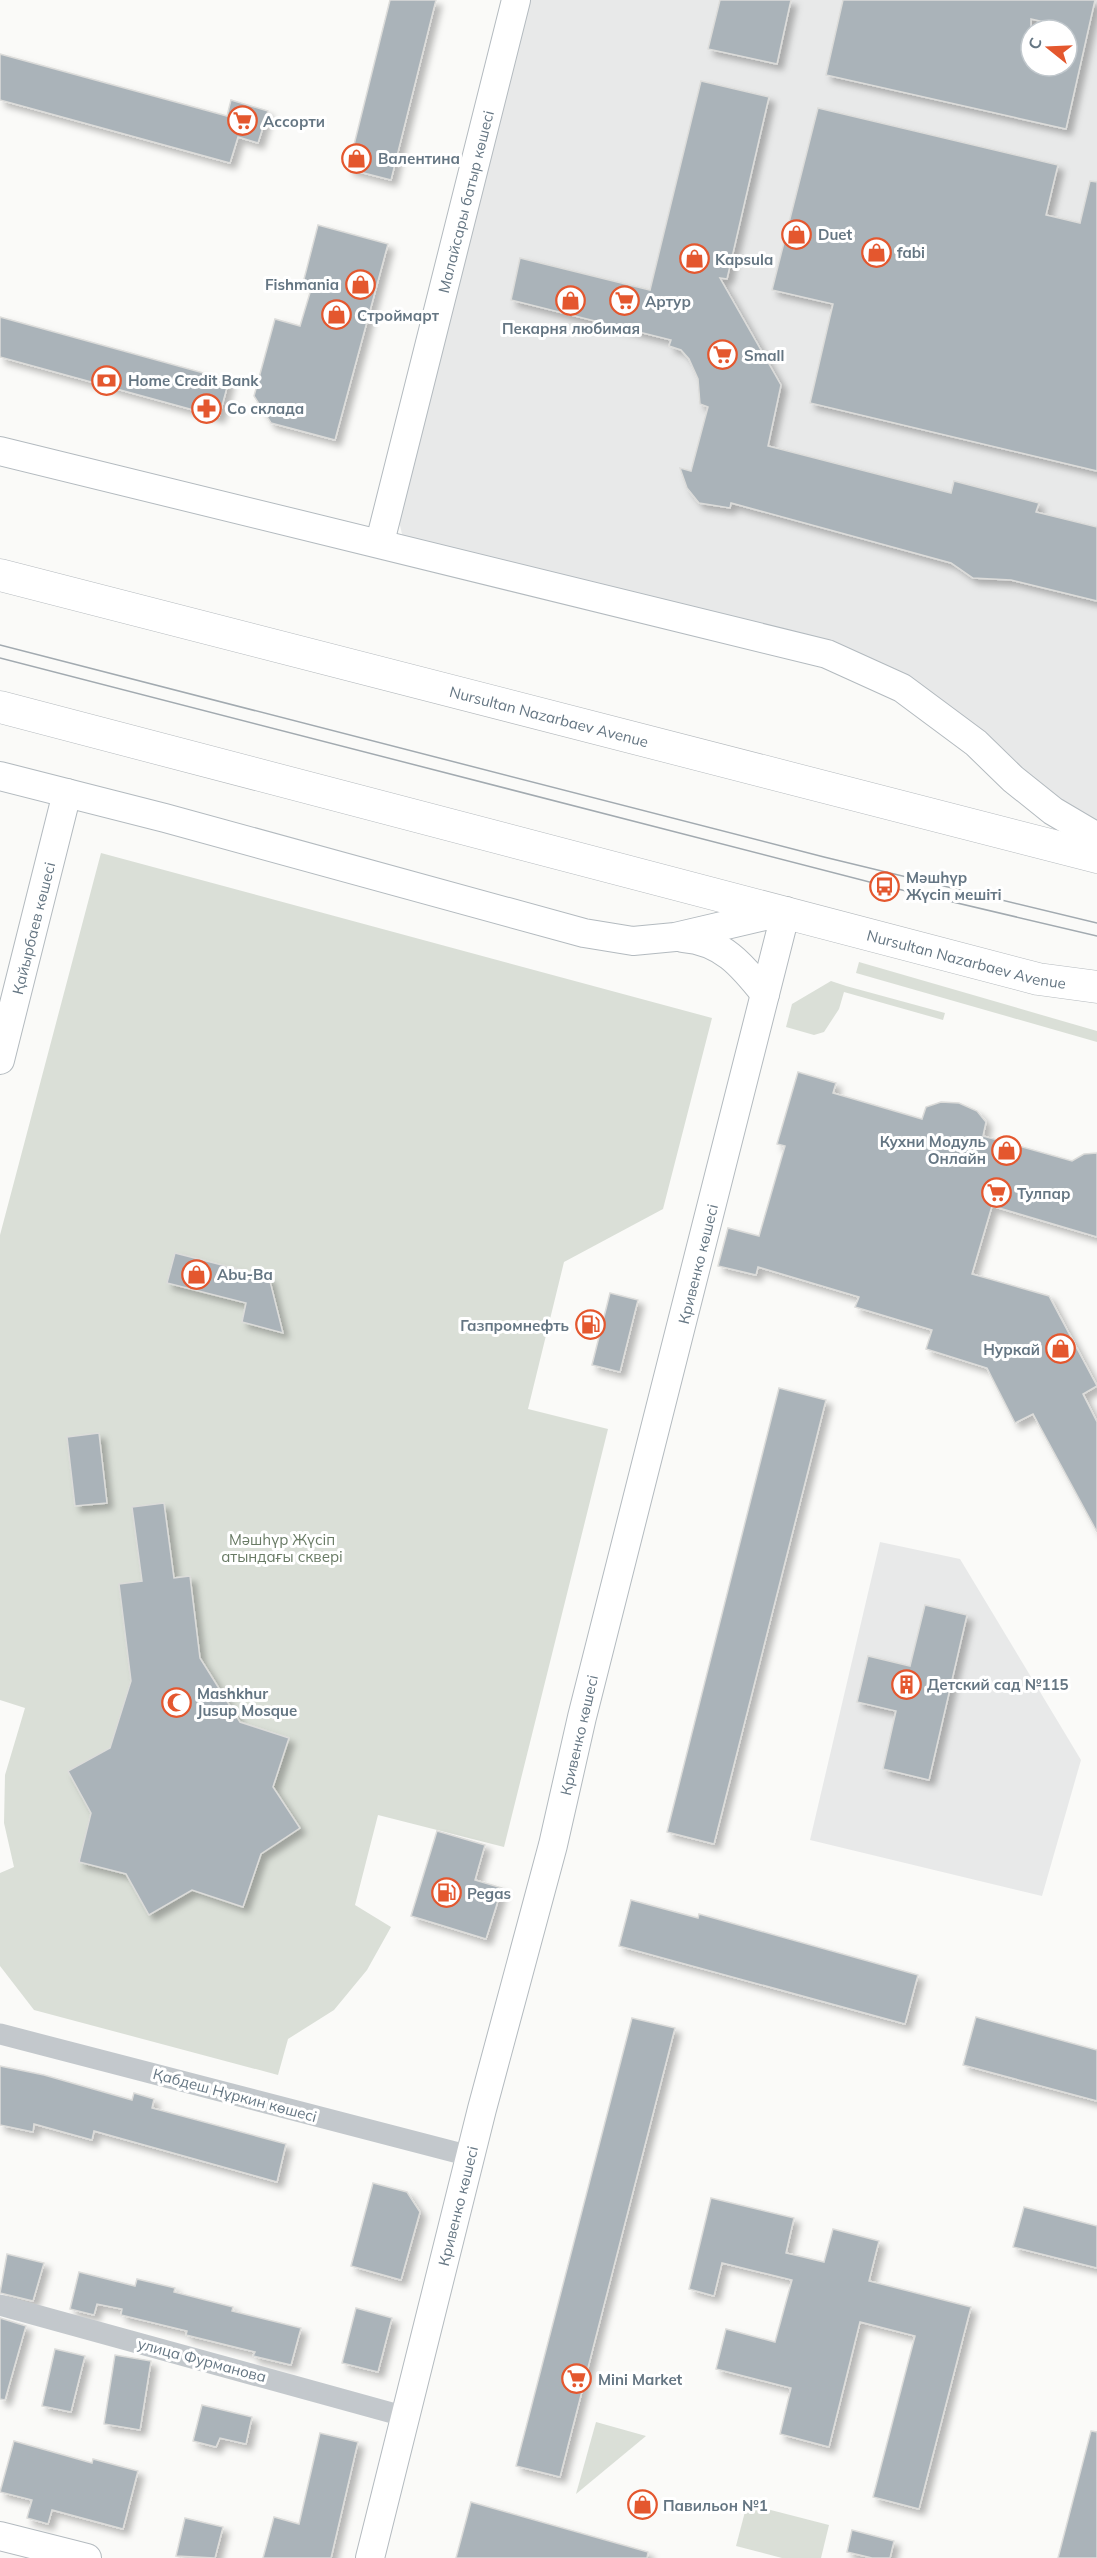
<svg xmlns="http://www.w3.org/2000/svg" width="1097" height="2558" viewBox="0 0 1097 2558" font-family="Mulish,sans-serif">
	<defs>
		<filter id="shadow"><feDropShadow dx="5.5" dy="5.5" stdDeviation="3" flood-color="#0004"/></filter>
	</defs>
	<rect width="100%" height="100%" fill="#fafaf8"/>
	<g fill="#e8e9e9" fill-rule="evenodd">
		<path d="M 530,0 L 1097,0 L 1097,829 L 911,681 L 406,539 L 402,534 L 398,517 ZM 1031,30 L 1067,30 L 1067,66 L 1031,66 Z"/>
		<polygon points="880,1542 960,1559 1081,1760 1042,1896 810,1840"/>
	</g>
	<g fill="#dadfd7">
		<polygon points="101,853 712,1018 663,1209 564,1262 528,1409 608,1429 504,1847 378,1815 355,1905 391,1927 367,1970 334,2010 288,2039 278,2075 34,2010 0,1966 0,1873 14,1867 4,1823 5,1775 25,1708 0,1700 0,1235"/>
		<polygon points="859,962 1097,1031 1097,1042 856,973"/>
		<polygon points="831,981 846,986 945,1013 943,1020 844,992 839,1009 824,1032 814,1035 786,1027 792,1004"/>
		<polygon points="596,2422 646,2436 576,2494"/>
		<polygon points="747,2504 829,2525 821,2558 782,2558 736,2546"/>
	</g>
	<g fill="#aab3b9" stroke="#dcdcda" stroke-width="1.5" fill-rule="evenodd" filter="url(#shadow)">
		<polygon points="390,0 436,0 391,180 348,169"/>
		<polygon points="720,0 791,0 777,64 708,49"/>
		<path d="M 843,0 L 1095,0 L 1066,129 L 826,75 ZM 1031,19 L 1067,27 L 1067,66 L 1031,66 Z"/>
		<polygon points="0,54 227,116 231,100 268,111 258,143 238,137 230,163 0,100"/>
		<polygon points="701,81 769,97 727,279 720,278 781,385 768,446 951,493 954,481 1039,503 1036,512 1097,527 1097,601 1011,580 973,578 951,563 731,503 730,508 699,503 687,488 680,468 691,471 708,407 700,404 698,379 689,359 681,350 669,346 671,340 511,300 520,258 650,290"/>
		<polygon points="818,108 1058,165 1046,215 1080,223 1090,181 1097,182 1097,471 810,403 833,304 772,290"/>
		<polygon points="318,225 388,244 335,440 271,423 254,396 275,319 300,326 312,286 303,283"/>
		<polygon points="0,317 229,380 219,417 0,357"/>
		<polygon points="798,1072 836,1083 833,1093 922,1119 926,1107 941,1102 959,1103 977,1111 986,1122 983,1136 1072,1161 1084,1154 1097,1153 1097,1237 992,1206 972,1274 1049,1296 1097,1386 1083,1394 1097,1422 1097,1532 1033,1414 1015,1423 987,1368 926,1349 932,1330 855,1307 859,1297 758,1267 756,1275 718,1266 728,1228 759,1236 785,1146 777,1144"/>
		<polygon points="175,1253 269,1277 283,1333 242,1322 246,1303 167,1283"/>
		<polygon points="610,1293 638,1300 620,1372 592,1365"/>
		<polygon points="779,1388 826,1400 714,1844 667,1832"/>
		<polygon points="99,1433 107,1503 75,1506 67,1437"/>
		<polygon points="164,1503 174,1578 190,1576 200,1658 240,1722 289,1738 273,1787 300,1828 261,1854 243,1907 192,1890 149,1915 126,1874 79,1862 91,1813 68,1771 110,1748 131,1681 119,1584 142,1581 132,1507"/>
		<polygon points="925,1605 967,1615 929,1780 883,1769 896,1711 857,1702 868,1656 910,1666"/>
		<polygon points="437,1831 485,1845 475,1880 502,1888 486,1939 411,1916"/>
		<polygon points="631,1900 698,1918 699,1914 918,1975 905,2024 619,1946"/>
		<polygon points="976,2017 1097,2050 1097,2101 963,2065"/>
		<polygon points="632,2018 675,2028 560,2477 516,2466"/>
		<polygon points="0,2066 44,2075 132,2100 134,2093 154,2099 152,2108 286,2144 277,2182 94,2131 92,2140 34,2124 33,2132 0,2125"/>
		<polygon points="373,2183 407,2192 420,2212 401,2280 351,2266"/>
		<polygon points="711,2198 794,2218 786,2253 824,2262 833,2229 879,2241 869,2281 971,2307 919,2509 873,2497 915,2336 860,2322 829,2447 780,2434 791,2388 716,2369 726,2329 775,2342 792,2280 722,2263 714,2296 689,2289"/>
		<polygon points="1024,2207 1097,2226 1097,2268 1013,2247"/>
		<polygon points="7,2254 44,2263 33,2301 0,2293"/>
		<polygon points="79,2272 135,2286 137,2279 175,2288 174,2292 233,2307 232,2311 301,2328 291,2365 253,2356 255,2352 186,2335 187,2331 121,2315 122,2309 97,2304 94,2315 70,2309"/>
		<polygon points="356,2308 392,2318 378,2372 342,2363"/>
		<polygon points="0,2318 26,2326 5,2400 0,2399"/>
		<polygon points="55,2349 85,2356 71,2412 42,2406"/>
		<polygon points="115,2355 151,2361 140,2430 104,2424"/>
		<polygon points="202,2405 252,2417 246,2444 220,2438 216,2447 193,2441"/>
		<polygon points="1091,2431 1097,2432 1097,2558 1058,2558"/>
		<polygon points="320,2433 358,2442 331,2558 263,2558 274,2517 299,2524"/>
		<polygon points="14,2441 92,2463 93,2459 138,2471 123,2529 52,2510 48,2524 27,2518 32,2500 0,2492"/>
		<polygon points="471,2502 648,2552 647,2558 456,2558"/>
		<polygon points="185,2518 223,2527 215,2558 176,2556"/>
		<polygon points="852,2530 894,2541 890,2558 872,2558 847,2552"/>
	</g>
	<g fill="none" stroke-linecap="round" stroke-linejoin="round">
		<defs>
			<g id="secondary">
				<polyline points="0,451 827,654 902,688 976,743 1013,779 1053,811 1097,837"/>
				<path id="s1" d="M 380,542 L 516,0"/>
				<polyline points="0,776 165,818 584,933 633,941 675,937 786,911 582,1717 553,1845 482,2109 370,2558"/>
				<path d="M 683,938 C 722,941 742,965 765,994"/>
				<path id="s2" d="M 0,1060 L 67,793"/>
				<polyline points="0,2536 87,2558"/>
			</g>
			<g id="primary">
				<path id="s3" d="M 0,575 L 1097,857"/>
				<path id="s4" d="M 0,707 L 1038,979 L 1097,987"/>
			</g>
		</defs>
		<use href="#secondary" stroke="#b3babf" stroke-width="30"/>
		<use href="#primary" stroke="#b5babe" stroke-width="33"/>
		<g stroke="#c3c8cc" stroke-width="21">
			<polyline points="0,2034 470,2156"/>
			<polyline points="0,2305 403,2416"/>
		</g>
		<use href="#secondary" stroke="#fff" stroke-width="28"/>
		<use href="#primary" stroke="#fff" stroke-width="32"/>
		<g stroke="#a2aab0" stroke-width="1.5">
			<polyline points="0,645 824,857 1097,923"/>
			<polyline points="0,658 885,886 1097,936"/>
		</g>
	</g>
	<defs>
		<symbol id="supermarket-ring" viewBox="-11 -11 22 22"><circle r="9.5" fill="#fff" stroke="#e4572e" stroke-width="1.5"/><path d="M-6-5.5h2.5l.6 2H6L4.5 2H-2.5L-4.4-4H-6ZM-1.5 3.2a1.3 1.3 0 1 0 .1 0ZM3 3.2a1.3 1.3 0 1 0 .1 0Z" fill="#e4572e"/></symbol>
		<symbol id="shop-ring" viewBox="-11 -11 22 22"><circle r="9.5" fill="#fff" stroke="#e4572e" stroke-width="1.5"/><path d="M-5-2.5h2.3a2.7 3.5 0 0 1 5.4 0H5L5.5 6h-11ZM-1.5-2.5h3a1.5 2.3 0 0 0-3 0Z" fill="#e4572e"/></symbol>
		<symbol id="bank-ring" viewBox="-11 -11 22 22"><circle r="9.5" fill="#fff" stroke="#e4572e" stroke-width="1.5"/><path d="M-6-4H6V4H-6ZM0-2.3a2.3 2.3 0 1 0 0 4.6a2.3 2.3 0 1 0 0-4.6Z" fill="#e4572e"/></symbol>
		<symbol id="pharmacy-ring" viewBox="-11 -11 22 22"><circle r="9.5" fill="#fff" stroke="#e4572e" stroke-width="1.5"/><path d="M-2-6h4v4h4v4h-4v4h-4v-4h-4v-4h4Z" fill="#e4572e"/></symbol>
		<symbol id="bus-ring" viewBox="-11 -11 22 22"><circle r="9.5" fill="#fff" stroke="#e4572e" stroke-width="1.5"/><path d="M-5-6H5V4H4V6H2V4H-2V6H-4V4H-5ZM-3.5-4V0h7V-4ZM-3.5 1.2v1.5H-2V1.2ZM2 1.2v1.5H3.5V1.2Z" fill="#e4572e"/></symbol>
		<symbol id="fuel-ring" viewBox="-11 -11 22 22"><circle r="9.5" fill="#fff" stroke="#e4572e" stroke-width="1.5"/><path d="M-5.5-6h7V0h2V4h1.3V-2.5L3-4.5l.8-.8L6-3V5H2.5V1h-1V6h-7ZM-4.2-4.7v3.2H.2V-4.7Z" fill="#e4572e"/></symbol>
		<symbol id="building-ring" viewBox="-11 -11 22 22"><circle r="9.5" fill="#fff" stroke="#e4572e" stroke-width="1.5"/><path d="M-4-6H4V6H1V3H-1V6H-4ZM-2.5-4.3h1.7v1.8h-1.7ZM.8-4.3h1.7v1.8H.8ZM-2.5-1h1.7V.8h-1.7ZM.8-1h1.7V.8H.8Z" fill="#e4572e"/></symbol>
		<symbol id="mosque-ring" viewBox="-11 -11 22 22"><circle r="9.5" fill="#fff" stroke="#e4572e" stroke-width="1.5"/><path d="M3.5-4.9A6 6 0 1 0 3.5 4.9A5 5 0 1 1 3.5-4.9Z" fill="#e4572e"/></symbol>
	</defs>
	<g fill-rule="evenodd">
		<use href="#supermarket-ring" x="226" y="104" width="33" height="33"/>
		<use href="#shop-ring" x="340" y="142" width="33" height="33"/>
		<use href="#shop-ring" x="780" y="218" width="33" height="33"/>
		<use href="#shop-ring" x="860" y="236" width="33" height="33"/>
		<use href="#shop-ring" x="678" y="242" width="33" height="33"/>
		<use href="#shop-ring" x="344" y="268" width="33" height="33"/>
		<use href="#shop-ring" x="554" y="284" width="33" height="33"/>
		<use href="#supermarket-ring" x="608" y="284" width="33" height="33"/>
		<use href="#shop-ring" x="320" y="298" width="33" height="33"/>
		<use href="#supermarket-ring" x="706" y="338" width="33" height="33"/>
		<use href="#bank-ring" x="90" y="364" width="33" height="33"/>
		<use href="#pharmacy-ring" x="190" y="392" width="33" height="33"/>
		<use href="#bus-ring" x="868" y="870" width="33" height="33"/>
		<use href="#shop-ring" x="990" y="1134" width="33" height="33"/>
		<use href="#supermarket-ring" x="980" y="1176" width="33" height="33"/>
		<use href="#shop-ring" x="180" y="1258" width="33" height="33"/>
		<use href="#fuel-ring" x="574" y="1308" width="33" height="33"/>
		<use href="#shop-ring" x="1044" y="1332" width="33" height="33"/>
		<use href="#building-ring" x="890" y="1668" width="33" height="33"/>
		<use href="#mosque-ring" x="160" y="1686" width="33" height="33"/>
		<use href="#fuel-ring" x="430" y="1876" width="33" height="33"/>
		<use href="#supermarket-ring" x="560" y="2362" width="33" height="33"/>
		<use href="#shop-ring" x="626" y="2488" width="33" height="33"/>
	</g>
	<g text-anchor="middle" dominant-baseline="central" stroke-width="6" stroke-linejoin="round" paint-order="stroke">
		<g font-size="15" font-weight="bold" fill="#657683" stroke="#fff" text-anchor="start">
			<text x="263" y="121">Ассорти</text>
			<text x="378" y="158">Валентина</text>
			<text x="818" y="234">Duet</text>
			<text x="897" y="252">fabi</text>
			<text x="715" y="259">Kapsula</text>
			<text x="339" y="284" text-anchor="end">Fishmania</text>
			<text x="645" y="301">Артур</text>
			<text x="357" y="315">Строймарт</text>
			<text x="571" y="328" text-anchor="middle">Пекарня любимая</text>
			<text x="744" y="355">Small</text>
			<text x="128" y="380">Home Credit Bank</text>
			<text x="227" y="408">Со склада</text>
			<text x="906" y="877">Мәшһүр<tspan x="906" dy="17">Жүсіп мешіті</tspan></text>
			<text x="986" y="1141" text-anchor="end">Кухни Модуль<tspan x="986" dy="17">Онлайн</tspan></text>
			<text x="1017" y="1193">Тулпар</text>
			<text x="217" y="1274">Abu-Ba</text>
			<text x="569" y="1325" text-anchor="end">Газпромнефть</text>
			<text x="1040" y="1349" text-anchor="end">Нуркай</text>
			<text x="927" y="1684">Детский сад №115</text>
			<text x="197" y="1693">Mashkhur<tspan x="197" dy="17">Jusup Mosque</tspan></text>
			<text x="467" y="1893">Pegas</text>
			<text x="598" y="2379">Mini Market</text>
			<text x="663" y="2505">Павильон №1</text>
		</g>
		<g font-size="15" fill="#657683" stroke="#fff">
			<text stroke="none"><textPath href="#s1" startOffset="351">Малайсары батыр көшесі</textPath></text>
			<text stroke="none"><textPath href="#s3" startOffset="567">Nursultan Nazarbaev Avenue</textPath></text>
			<text stroke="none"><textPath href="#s2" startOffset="136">Қайырбаев көшесі</textPath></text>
			<text stroke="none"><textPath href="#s4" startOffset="999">Nursultan Nazarbaev Avenue</textPath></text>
			<text transform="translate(698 1264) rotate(-76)">Кривенко көшесі</text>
			<text transform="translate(579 1735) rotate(-77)">Кривенко көшесі</text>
			<text transform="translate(235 2095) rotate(15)">Қабдеш Нұркин көшесі</text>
			<text transform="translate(458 2206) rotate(-76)">Кривенко көшесі</text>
			<text transform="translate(202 2360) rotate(15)">улица Фурманова</text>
		</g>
		<g font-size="15" fill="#687a64" stroke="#fff">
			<text x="282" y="1539">Мәшһүр Жүсіп<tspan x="282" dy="17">атындағы сквері</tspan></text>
		</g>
	</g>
	<g transform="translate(1049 48) rotate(288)"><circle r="28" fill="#ffffff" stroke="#c1c8cd" stroke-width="1.5"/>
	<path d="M0-4.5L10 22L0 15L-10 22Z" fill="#e4572e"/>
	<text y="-9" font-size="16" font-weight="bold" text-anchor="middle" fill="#657683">С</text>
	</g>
</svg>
